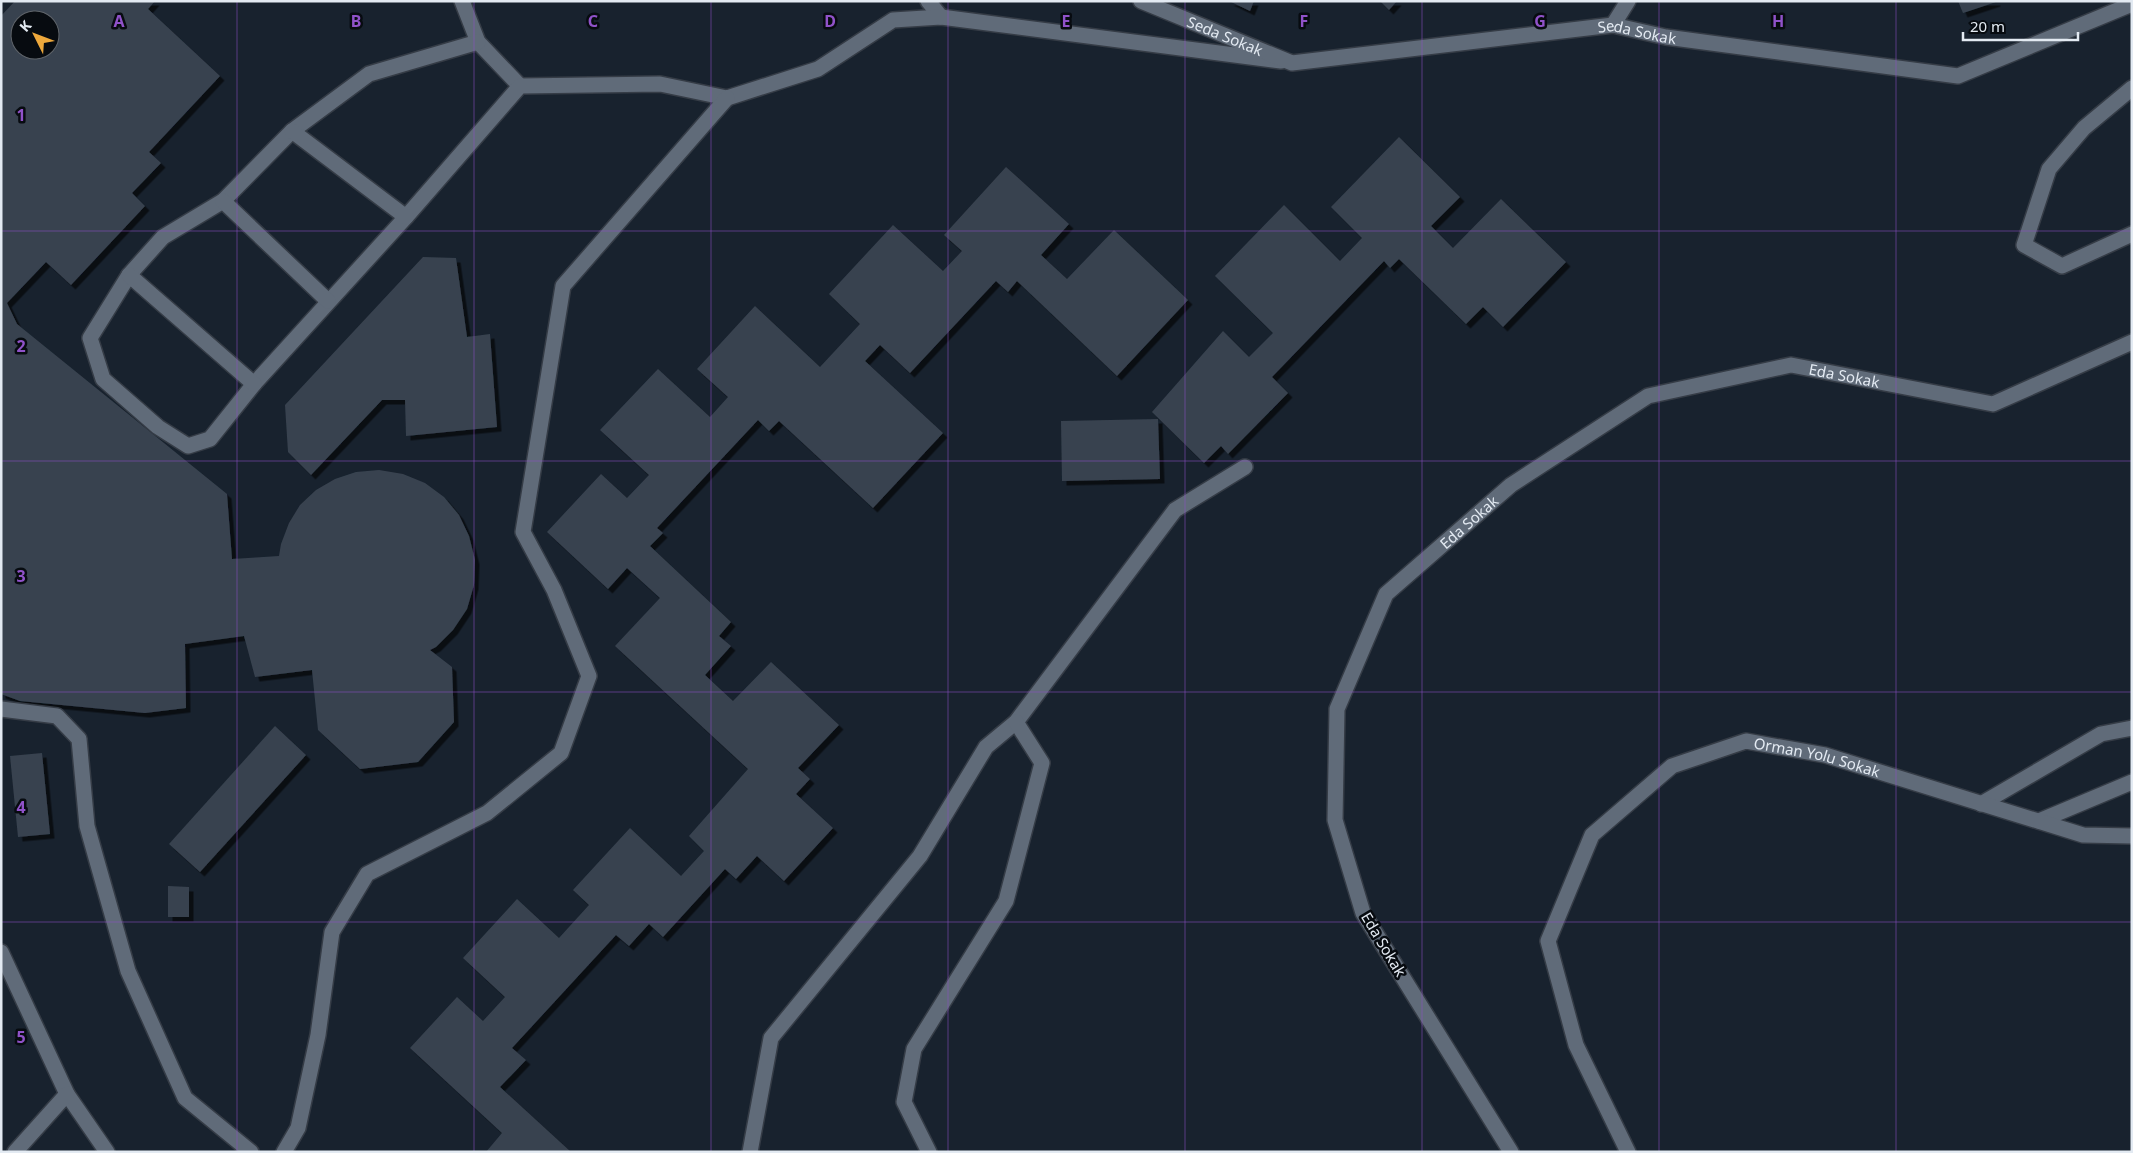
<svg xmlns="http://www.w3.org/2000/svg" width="2133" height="1153" viewBox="0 0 2133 1153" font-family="'Noto Sans',sans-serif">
	<defs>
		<filter id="shadow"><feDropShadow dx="4.5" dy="4.5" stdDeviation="0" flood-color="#0009"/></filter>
	</defs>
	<rect width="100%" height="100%" fill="#18222e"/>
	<g fill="#38424f" fill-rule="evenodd" filter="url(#shadow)">
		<path d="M 15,1 L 155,1 L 148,9 L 220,76 L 149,152 L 161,163 L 132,193 L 145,206 L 71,285 L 46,262 L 7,303 L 17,324 L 227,494 L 232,559 L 279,556 L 281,544 L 289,523 L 300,505 L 316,490 L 335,479 L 356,472 L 379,470 L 403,474 L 425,483 L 444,497 L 459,515 L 469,536 L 475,560 L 474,585 L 467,609 L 453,630 L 436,647 L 430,650 L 452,667 L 454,722 L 418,762 L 360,769 L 318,730 L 312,670 L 255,677 L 244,636 L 185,644 L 186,708 L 145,713 L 20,701 L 1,694 L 1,16 ZM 20,20 L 50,20 L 50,50 L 20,50 Z"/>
		<polygon points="1229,1 1254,1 1250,11"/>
		<polygon points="1380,1 1397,1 1389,10"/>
		<polygon points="1958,1 1996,1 1996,2 1963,13"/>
		<polygon points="1399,137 1460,197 1431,226 1453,248 1501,199 1566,262 1503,327 1483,307 1466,324 1399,259 1390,268 1384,261 1272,377 1288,393 1228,454 1221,446 1204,463 1152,412 1223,331 1249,357 1273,333 1215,276 1284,205 1340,261 1362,238 1331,207"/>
		<polygon points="1006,167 1069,224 1041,255 1067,279 1114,230 1188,300 1117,376 1017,281 1008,292 996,281 910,373 880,345 865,361 943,433 873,508 779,421 769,431 758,420 657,528 663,533 650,546 731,622 719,636 731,646 705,675 733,701 771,662 839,725 798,768 810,779 796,794 833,828 784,881 757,856 736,879 725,869 663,937 649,924 629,946 616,935 512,1048 526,1060 500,1087 571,1152 486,1152 502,1133 410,1048 457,997 483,1021 505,997 463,958 517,899 559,938 589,905 573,890 630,828 681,876 704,851 689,836 748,769 615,646 660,598 627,568 608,589 547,532 601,474 627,498 649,475 600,430 658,369 710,417 728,397 697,369 755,306 820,367 860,324 829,294 893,225 943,271 962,251 944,235"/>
		<polygon points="423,257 456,258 467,337 490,334 497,427 406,436 405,400 382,400 311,475 288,452 285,405"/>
		<polygon points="1158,419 1160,479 1062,481 1061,421"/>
		<polygon points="275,726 306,755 200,872 169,844"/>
		<polygon points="42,753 50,834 18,837 10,756"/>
		<polygon points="168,886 189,887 189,917 168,917"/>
	</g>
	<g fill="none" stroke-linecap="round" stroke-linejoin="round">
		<defs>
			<g id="lane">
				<polyline points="462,1 478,42 520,86"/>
				<polyline points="928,1 941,17"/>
				<polyline points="478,42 369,74 292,131 223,201 163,237 129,275 90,338 103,379 158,427 188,446 210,439 254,384 406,217 520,86 660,84 727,98 818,69 893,20 941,17 1281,61"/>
				<polyline points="292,131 406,217"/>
				<polyline points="223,201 328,301"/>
				<polyline points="129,275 254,384"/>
				<polyline points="1,709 57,716 79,739 87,826 128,971 185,1098 251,1152"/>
				<polyline points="284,1152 298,1128 318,1035 332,932 367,874 487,813 561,753 589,676 554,590 523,532 563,286 727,98"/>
				<polyline points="750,1152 771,1038 920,856 986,747 1016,722 1175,510 1245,467"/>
				<polyline points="929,1152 904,1102 914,1049 1006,901 1042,763 1016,722"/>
			</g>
			<g id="street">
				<path id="s1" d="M 1141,1 L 1292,63 L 1613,25 L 1666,37 L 1958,76 L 2132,4"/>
				<polyline points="1613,25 1628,1"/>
				<polyline points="2132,88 2084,128 2049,169 2024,245 2062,266 2132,234"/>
				<polyline points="1981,804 2101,734 2132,728"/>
				<polyline points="2039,821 2132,782"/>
				<polyline points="1,952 67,1094 107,1152"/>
				<polyline points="15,1152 67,1094"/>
				<path id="s2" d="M 1511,1152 L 1363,913 L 1335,820 L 1337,709 L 1386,594 L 1511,485 L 1648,396 L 1791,365 L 1993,404 L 2132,342"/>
				<path id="s3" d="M 1628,1152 L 1576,1045 L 1548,941 L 1592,835 L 1672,766 L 1746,741 L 1825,755 L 2083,835 L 2132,836"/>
			</g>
		</defs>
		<use href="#lane" stroke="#353c46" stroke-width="18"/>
		<use href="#street" stroke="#353c46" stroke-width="18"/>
		<use href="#lane" stroke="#606b79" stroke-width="15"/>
		<use href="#street" stroke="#606b79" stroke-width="15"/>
	</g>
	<path fill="none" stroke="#9052c9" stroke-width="1" stroke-opacity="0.55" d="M 237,1 L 237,1152M 474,1 L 474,1152M 711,1 L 711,1152M 948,1 L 948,1152M 1185,1 L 1185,1152M 1422,1 L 1422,1152M 1659,1 L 1659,1152M 1896,1 L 1896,1152M 1,231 L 2132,231M 1,461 L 2132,461M 1,692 L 2132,692M 1,922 L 2132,922"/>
	<g text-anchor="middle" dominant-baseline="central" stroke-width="5" stroke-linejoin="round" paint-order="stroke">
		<g font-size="15" fill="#e3eaf2" stroke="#070b10">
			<text stroke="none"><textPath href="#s1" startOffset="511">Seda Sokak</textPath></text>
			<text stroke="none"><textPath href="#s1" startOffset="91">Seda Sokak</textPath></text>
			<text stroke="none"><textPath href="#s2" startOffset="1144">Eda Sokak</textPath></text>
			<text stroke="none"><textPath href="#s2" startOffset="724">Eda Sokak</textPath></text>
			<text stroke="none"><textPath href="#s3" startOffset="598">Orman Yolu Sokak</textPath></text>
			<text transform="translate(1384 944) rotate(59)">Eda Sokak</text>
		</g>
	</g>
	<g font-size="16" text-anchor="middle" font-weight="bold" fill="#9052c9" stroke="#070b10" stroke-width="5" stroke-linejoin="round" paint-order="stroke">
		<text x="119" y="27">A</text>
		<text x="356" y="27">B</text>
		<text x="593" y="27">C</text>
		<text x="830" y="27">D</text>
		<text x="1066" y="27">E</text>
		<text x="1304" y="27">F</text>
		<text x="1540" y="27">G</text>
		<text x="1778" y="27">H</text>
		<text x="21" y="121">1</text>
		<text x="21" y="352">2</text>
		<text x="21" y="582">3</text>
		<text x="21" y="813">4</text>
		<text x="21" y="1043">5</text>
	</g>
	<rect width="2133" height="1153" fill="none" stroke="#e3eaf2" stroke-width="5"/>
	<g transform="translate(35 35) rotate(312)"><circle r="24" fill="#070b10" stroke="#5f646a"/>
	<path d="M0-4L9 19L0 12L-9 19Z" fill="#eda83c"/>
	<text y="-8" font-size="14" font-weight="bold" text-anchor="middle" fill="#e3eaf2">K</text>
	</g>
	<path d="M1963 32v8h115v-8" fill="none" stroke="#e3eaf2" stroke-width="2.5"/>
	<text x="1970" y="32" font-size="15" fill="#e3eaf2" stroke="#070b10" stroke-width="4" paint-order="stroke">20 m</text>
</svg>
